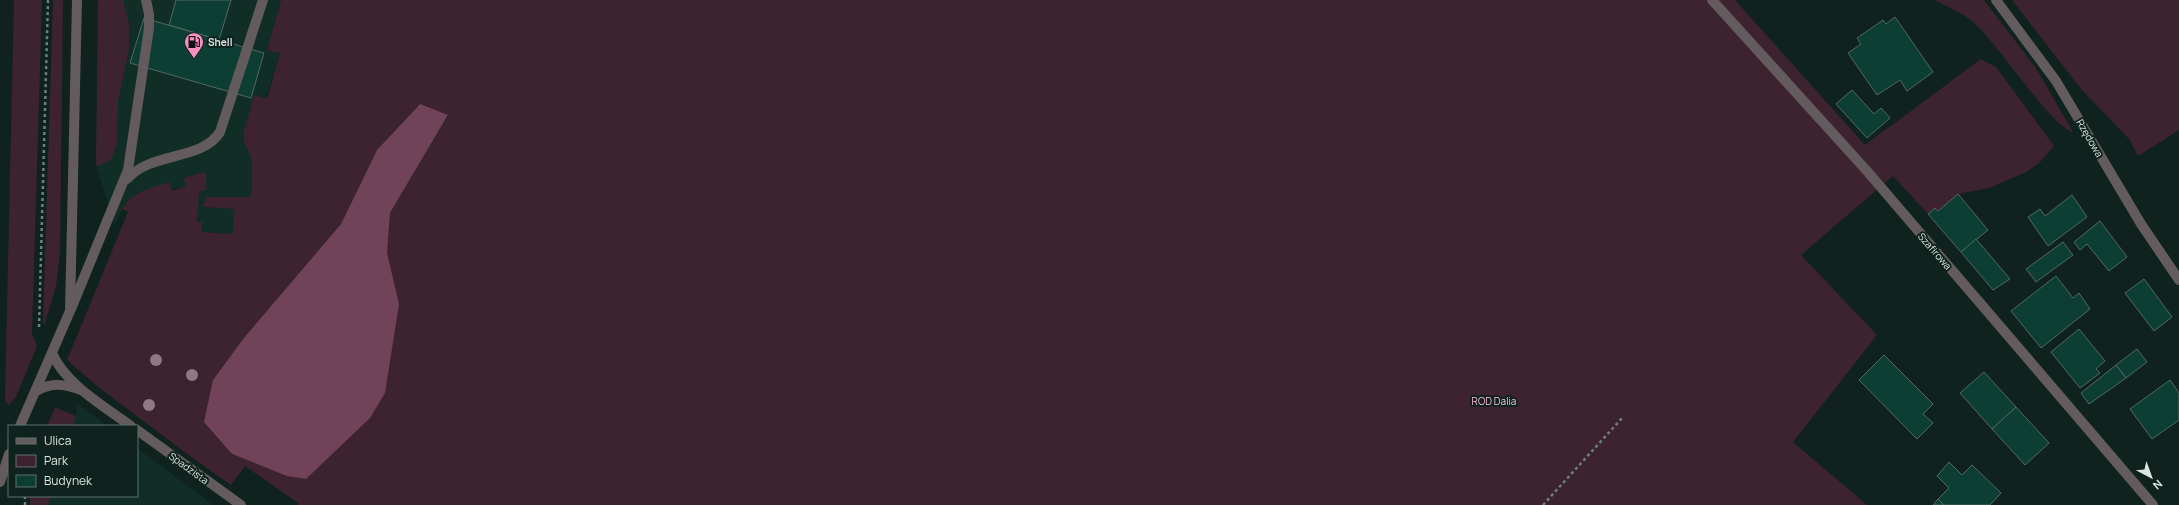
<svg xmlns="http://www.w3.org/2000/svg" width="2179" height="505" viewBox="0 0 2179 505" font-family="Manrope,sans-serif">
	<rect width="100%" height="100%" fill="#0f221d"/>
	<g fill="#102d26">
		<polygon points="98,0 281,0 267,49 280,53 266,99 254,95 247,149 252,161 251,197 206,197 204,207 235,209 233,234 202,232 186,186 127,201 114,225 96,165"/>
		<polygon points="77,403 107,426 73,426 77,409"/>
		<polygon points="137,448 213,505 48,505 51,496 137,496"/>
	</g>
	<g fill="#3d232f" fill-rule="evenodd">
		<polygon points="14,0 42,0 32,334 37,346 16,397 9,405 6,402 5,395"/>
		<polygon points="53,0 63,0 60,254 56,287 44,326 43,322"/>
		<polygon points="98,0 123,0 129,24 129,50 118,101 117,144 111,160 98,166 96,165"/>
		<path d="M 281,0 L 1735,0 L 1865,145 L 1981,59 L 1996,67 L 2054,146 L 2039,163 L 2026,172 L 1989,188 L 1958,194 L 1938,211 L 1935,208 L 1928,214 L 1893,176 L 1801,255 L 1877,335 L 1793,442 L 1867,505 L 298,505 L 298,503 L 245,466 L 231,485 L 191,457 L 97,386 L 67,360 L 128,212 L 122,209 C 132,191 151,188 170,182 L 172,191 L 186,186 L 184,178 L 204,172 L 206,175 L 206,190 L 199,191 L 197,222 L 202,222 L 202,232 L 233,234 L 234,209 L 203,207 L 206,197 L 251,197 L 252,161 L 244,141 L 244,131 L 254,95 L 267,99 L 280,53 L 267,50 ZM 420,104 L 448,116 L 390,213 L 347,439 L 293,477 L 232,454 L 213,380 L 243,339 L 341,224 L 377,150 Z"/>
		<path d="M 1935,0 L 1984,0 L 2036,68 L 2073,132 C 2051,127 1997,42 1972,21 C 1962,13 1947,7 1935,0 Z"/>
		<polygon points="2012,0 2179,0 2179,130 2138,156 2130,140 2081,89"/>
		<polygon points="55,407 76,416 73,426 47,426"/>
		<polygon points="30,496 51,496 48,505 30,505"/>
	</g>
	<polygon fill="#704358" points="420,104 448,115 390,213 387,253 399,304 385,393 370,418 306,479 287,476 232,454 204,422 213,380 243,339 341,224 377,150"/>
	<g fill="#0d3e33" stroke="#536862">
		<polygon points="176,0 231,0 219,40 169,25"/>
		<polygon points="1895,17 1933,72 1907,91 1900,80 1877,95 1848,53 1861,44 1857,38 1883,20 1886,24"/>
		<polygon points="144,18 264,53 251,98 130,63"/>
		<polygon points="1852,90 1874,114 1881,108 1890,118 1867,138 1836,104"/>
		<polygon points="1958,194 1988,230 1961,252 1928,214 1935,208 1938,211"/>
		<polygon points="2072,195 2087,217 2048,246 2028,217 2040,209 2045,216"/>
		<polygon points="2100,221 2127,257 2109,271 2087,244 2080,250 2074,242"/>
		<polygon points="1976,239 2010,279 1993,290 1961,252"/>
		<polygon points="2063,242 2073,255 2036,282 2026,269"/>
		<polygon points="2056,276 2073,298 2079,293 2090,309 2041,348 2011,311"/>
		<polygon points="2144,279 2172,317 2154,331 2125,293"/>
		<polygon points="2079,329 2105,361 2096,369 2100,373 2080,388 2051,352"/>
		<polygon points="2137,349 2147,362 2126,378 2116,365"/>
		<polygon points="1884,355 1933,404 1923,414 1933,423 1917,439 1859,380"/>
		<polygon points="2116,365 2126,378 2089,404 2081,393"/>
		<polygon points="1984,372 2016,407 1992,429 1960,393"/>
		<polygon points="2170,380 2179,393 2179,420 2152,439 2130,409"/>
		<polygon points="2016,407 2049,443 2025,465 1992,429"/>
		<polygon points="1949,462 1962,475 1972,465 2001,493 1990,505 1944,505 1938,499 1949,488 1937,476"/>
		<polygon points="1938,499 1944,505 1933,505"/>
	</g>
	<g fill="none" stroke-linecap="round" stroke-linejoin="round">
		<g stroke="#6f7f7a" stroke-width="2.5" stroke-dasharray="3 3" stroke-linecap="butt">
			<polyline points="39,327 48,0"/>
			<polyline points="25,505 25,496"/>
			<polyline points="1543,505 1623,417"/>
		</g>
		<g stroke="#635b5e" stroke-width="10">
			<path d="M 127,179 C 152,151 202,161 220,132 L 263,0"/>
			<polyline points="71,309 128,170 149,28 149,14 146,0"/>
		</g>
		<g stroke="#635b5e" stroke-width="10">
			<polyline points="1712,0 1867,171 2153,505"/>
			<polyline points="1996,0 2056,81 2141,224 2179,280"/>
			<path d="M 52,353 C 65,384 105,407 131,426"/>
			<path d="M 36,391 C 53,382 64,384 81,390"/>
			<polyline points="20,426 70,311 77,0"/>
			<polyline points="137,430 241,505"/>
			<polyline points="0,482 9,454"/>
		</g>
	</g>
	<g fill="#917884">
		<circle cx="156" cy="360" r="6"/>
		<circle cx="192" cy="375" r="6"/>
		<circle cx="149" cy="405" r="6"/>
	</g>
	<defs>
		<symbol id="fuel-pin" viewBox="-11 -11 22 30"><path d="M0 17L-7.5 6A9.5 9.5 0 1 1 7.5 6Z" fill="#fc8fc2" stroke="#0f221d"/><path d="M-5.5-6h7V0h2V4h1.3V-2.5L3-4.5l.8-.8L6-3V5H2.5V1h-1V6h-7ZM-4.2-4.7v3.2H.2V-4.7Z" fill="#111"/></symbol>
	</defs>
	<g fill-rule="evenodd">
		<use href="#fuel-pin" x="183" y="31" width="22" height="30"/>
	</g>
	<g text-anchor="middle" dominant-baseline="central" stroke-width="4" stroke-linejoin="round" paint-order="stroke">
		<g font-size="10" font-weight="bold" fill="#dae6e2" stroke="#0f221d" text-anchor="start">
			<text x="208" y="42">Shell</text>
		</g>
		<g font-size="10" fill="#dae6e2" stroke="#0f221d">
			<text transform="translate(2090 138) rotate(60)">Rzędowa</text>
			<text transform="translate(1935 251) rotate(49)">Szafirowa</text>
			<text transform="translate(189 468) rotate(36)">Spadzista</text>
		</g>
		<g font-size="10" fill="#fcbed9" stroke="#0f221d">
			<text x="1494" y="401">ROD Dalia</text>
		</g>
	</g>
	<rect x="8" y="425" width="130" height="72" fill="#0f221d" stroke="#60706c"/>
	<rect x="16" y="438" width="20" height="6" fill="#635b5e" stroke="#60706c"/>
	<text x="44" y="445" font-size="12" fill="#dae6e2">Ulica</text>
	<rect x="16" y="455" width="20" height="12" fill="#3d232f" stroke="#60706c"/>
	<text x="44" y="465" font-size="12" fill="#dae6e2">Park</text>
	<rect x="16" y="475" width="20" height="12" fill="#0d3e33" stroke="#60706c"/>
	<text x="44" y="485" font-size="12" fill="#dae6e2">Budynek</text>
	<g transform="translate(2151 477) rotate(139)" stroke="#0f221d" stroke-width="3" paint-order="stroke">
	<path d="M0-3L7 15L0 10L-7 15Z" fill="#dae6e2"/>
	<text y="-6" font-size="11" font-weight="bold" text-anchor="middle" fill="#dae6e2">N</text>
	</g>
</svg>
